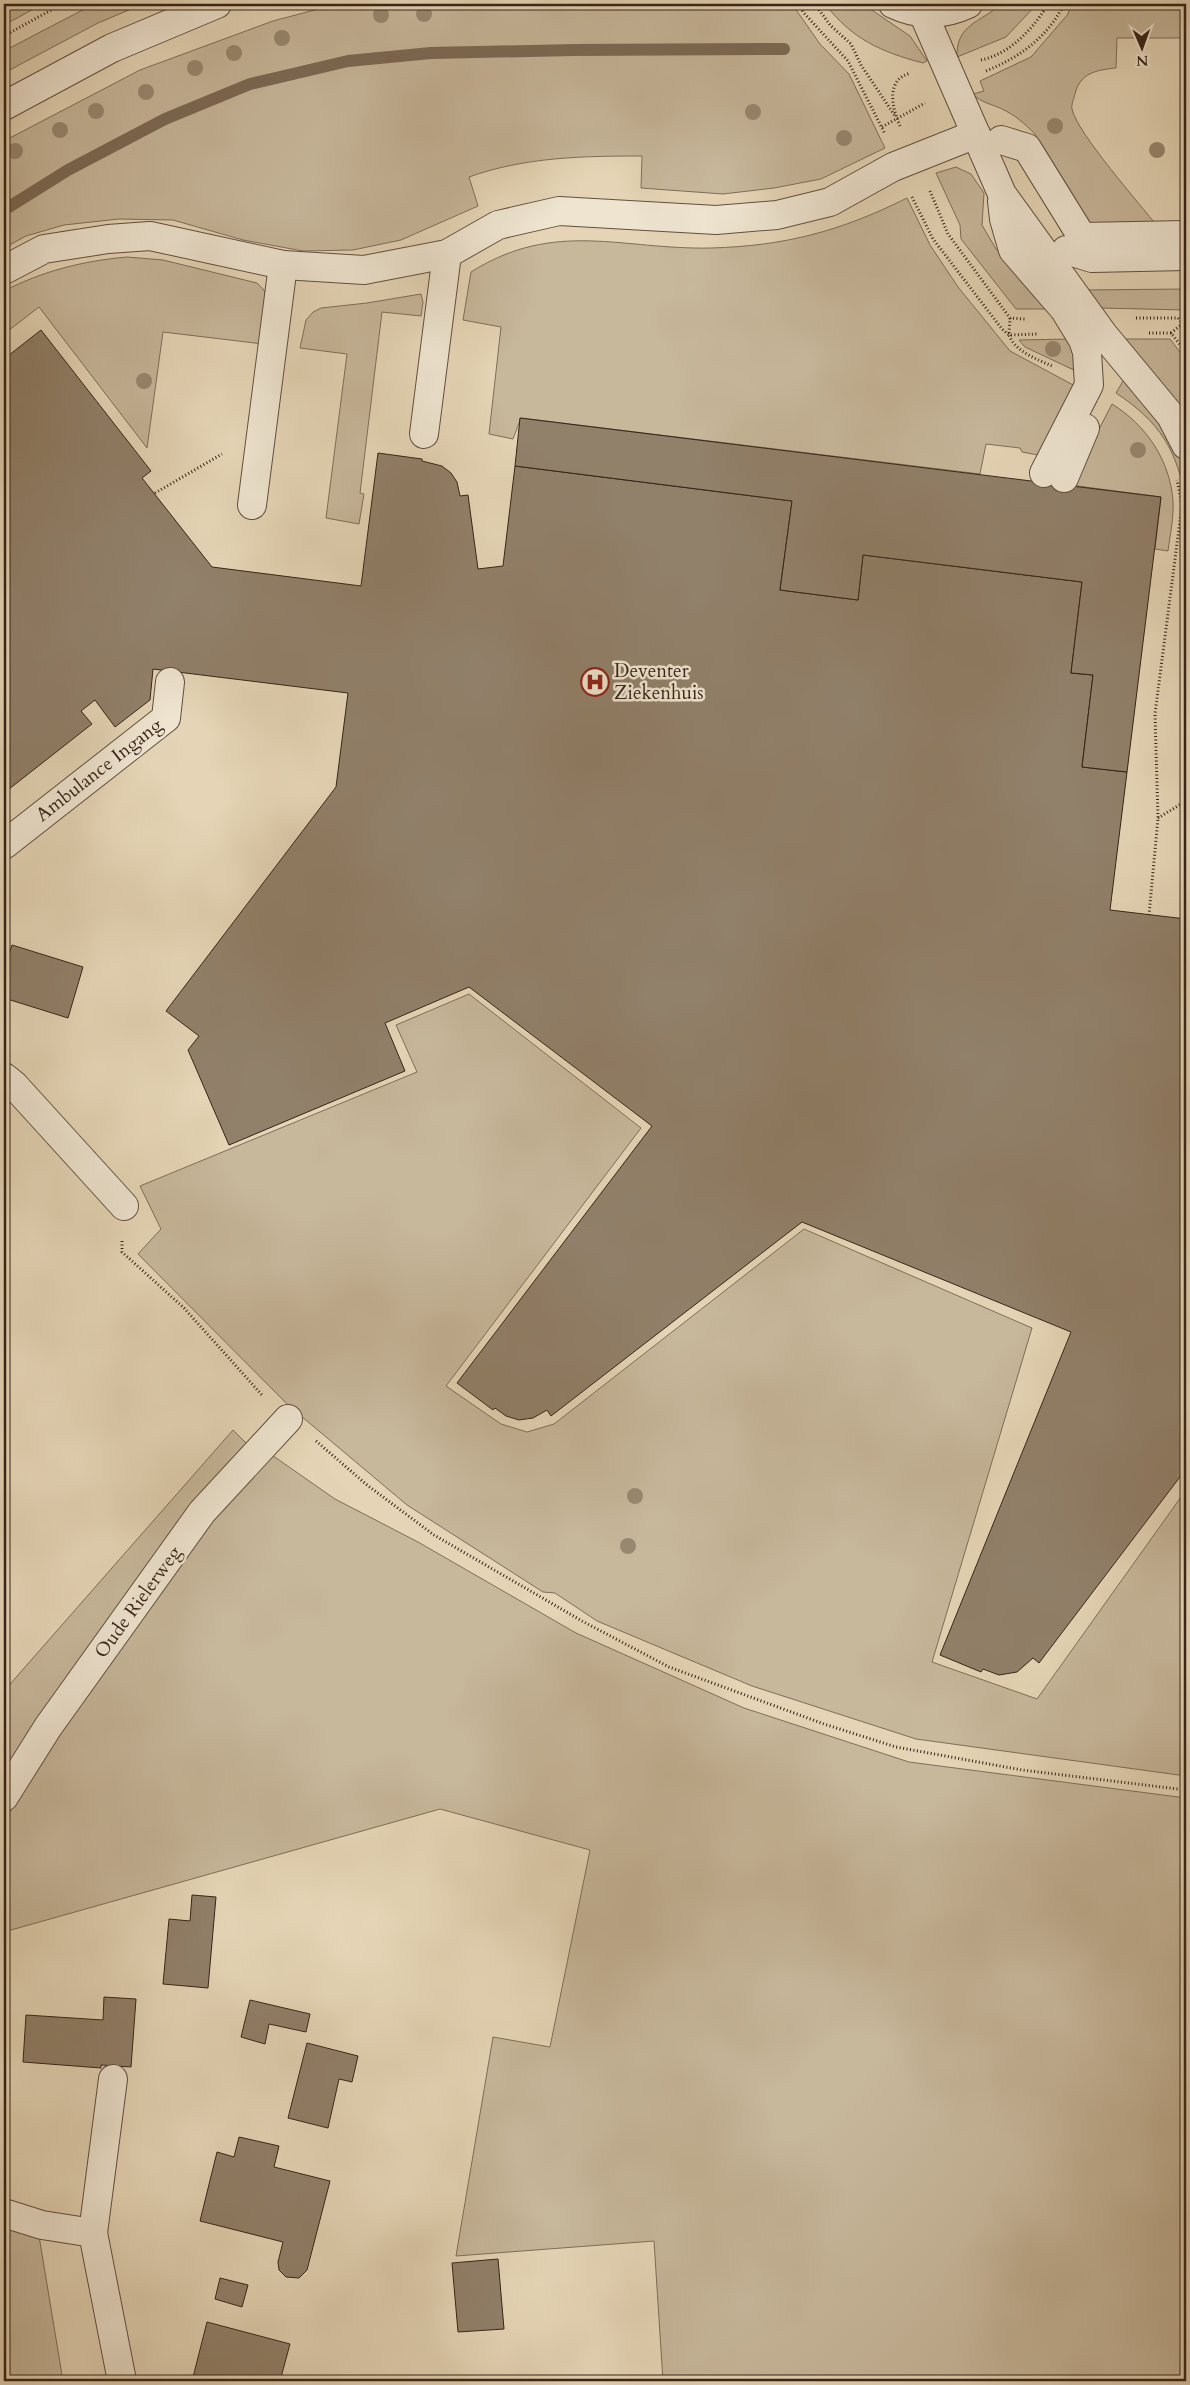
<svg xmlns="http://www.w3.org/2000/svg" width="1190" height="2385" viewBox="0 0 1190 2385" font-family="Cardo,serif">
	<rect width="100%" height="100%" fill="#e5d5b6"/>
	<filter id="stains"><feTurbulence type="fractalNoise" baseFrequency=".004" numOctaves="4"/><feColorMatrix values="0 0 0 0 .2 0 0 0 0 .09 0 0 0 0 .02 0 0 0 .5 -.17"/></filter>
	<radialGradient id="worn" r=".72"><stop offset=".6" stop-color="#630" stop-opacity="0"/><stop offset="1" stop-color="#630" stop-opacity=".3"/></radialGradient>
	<g fill="#c7b79b" stroke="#7f6e5a">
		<polygon points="4,4 43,4 4,25"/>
		<polygon points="94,4 143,4 98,23 4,73 4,51"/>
		<path d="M 337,4 L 792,4 L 820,44 L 849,74 L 885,148 L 821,179 L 774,188 L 723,194 L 641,188 L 642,156 C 583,156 525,157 469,177 L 478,206 L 401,240 L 353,250 L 303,251 L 243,240 L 173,220 L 119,219 L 64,225 L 26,236 L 4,248 L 4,141 L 140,70 L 273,21 Z"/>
		<path d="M 825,4 L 863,4 L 910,36 L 927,61 L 923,63 C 881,52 852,39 825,4 Z"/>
		<path d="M 1001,4 L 1037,4 L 1006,37 L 957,57 C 956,24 980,23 1001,4 Z"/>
		<path d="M 1071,4 L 1186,4 L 1186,38 L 1117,38 L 1116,68 C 1096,70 1080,73 1075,94 C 1074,98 1071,105 1072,109 C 1077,133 1140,204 1158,227 L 1096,228 L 1084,221 L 1035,134 C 1025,124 1015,115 1002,109 C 992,104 981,103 973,94 L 984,91 L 980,81 L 1031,57 L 1068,14 Z"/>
		<polygon points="956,167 971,174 984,193 982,225 996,249 1045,309 1016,309 961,239 960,225 936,173"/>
		<path d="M 907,198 L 930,245 L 958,287 L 1010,351 L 1075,386 L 1038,455 L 1022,452 L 1020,448 L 986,444 L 980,474 L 521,418 L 513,439 L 489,434 L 501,327 L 463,320 L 471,272 C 555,219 622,250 711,248 C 785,246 841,231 907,198 Z"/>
		<path d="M 127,257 L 163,260 L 257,283 L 264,290 L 266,297 L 263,344 L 163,332 L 147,448 L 39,307 L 4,334 L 4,291 C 43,271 82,261 127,257 Z"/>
		<polygon points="1186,289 1186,310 1101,308 1084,290"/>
		<polygon points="421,294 423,302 421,316 382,312 360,493 364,494 359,524 326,518 347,354 300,348 306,320 313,312 321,308 367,303"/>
		<polygon points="1069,339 1076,350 1078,372 1025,347 1019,340"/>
		<polygon points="1125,339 1170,339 1186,360 1186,421"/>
		<path d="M 1126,376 C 1146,403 1178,437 1186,470 C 1188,480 1186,492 1186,501 C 1177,450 1160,422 1116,393 Z"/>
		<path d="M 1112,404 C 1146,425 1170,460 1173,501 C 1174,517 1170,535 1168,551 L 1155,549 L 1161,497 L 1070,485 Z"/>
		<polygon points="469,994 641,1128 446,1386 501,1424 527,1432 554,1424 804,1229 1032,1328 932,1662 1037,1699 1186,1490 1186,1776 916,1739 752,1686 597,1621 555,1593 543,1592 407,1505 288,1405 138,1254 161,1229 140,1186 417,1072 396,1025"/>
		<polygon points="233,1430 248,1445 4,1785 4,1691"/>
		<polygon points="269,1453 335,1499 418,1542 576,1633 744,1708 909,1762 1186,1798 1186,2381 663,2381 654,2241 456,2256 493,2037 550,2047 590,1850 440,1809 4,1932 4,1821 141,1608"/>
		<polygon points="4,2221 38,2230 63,2381 4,2381"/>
	</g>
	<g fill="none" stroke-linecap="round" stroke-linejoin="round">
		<polyline stroke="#7c6a56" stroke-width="12" points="4,210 68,170 165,119 250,84 348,61 431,53 574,50 784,49"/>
	</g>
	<g fill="#91806a" stroke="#372418">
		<polygon points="41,330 151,471 142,478 212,567 361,586 378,453 422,459 422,461 442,466 451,473 457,482 460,496 468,495 478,569 503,566 515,466 792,501 780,590 858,600 863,555 1082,582 1071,673 1093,675 1082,767 1127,772 1110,910 1186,919 1186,1469 1039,1663 1033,1658 1017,1672 999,1675 983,1669 981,1672 940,1655 1071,1332 802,1222 551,1416 547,1410 533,1418 519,1420 506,1416 495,1408 493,1410 457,1383 652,1126 469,987 385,1023 405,1071 229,1145 188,1050 199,1036 166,1011 336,787 348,693 153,669 150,700 115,727 95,700 81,711 92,724 4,793 4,359"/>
		<polygon points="520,418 1161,497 1127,772 1082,767 1093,675 1071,673 1082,582 863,555 858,600 780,590 792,501 515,466"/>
		<polygon points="12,945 83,967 68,1018 4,998 4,969"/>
		<polygon points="192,1895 216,1897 208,1988 163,1984 169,1919 190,1921"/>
		<polygon points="104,1997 136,1999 131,2067 101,2065 101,2068 23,2062 26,2015 103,2020"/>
		<polygon points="250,2000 310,2014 306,2032 269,2024 265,2044 241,2037"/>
		<polygon points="307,2043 358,2056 352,2082 339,2079 328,2128 288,2118"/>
		<polygon points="239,2137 279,2146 274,2167 330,2181 307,2270 299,2278 286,2277 279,2270 278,2262 283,2242 200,2221 217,2152 234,2157"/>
		<polygon points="498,2259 504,2329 458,2332 452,2263"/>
		<polygon points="220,2278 248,2285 242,2307 215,2299"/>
		<polygon points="207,2322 290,2344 280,2381 192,2381"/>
		<polygon points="507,2376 507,2381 478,2381 478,2378"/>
	</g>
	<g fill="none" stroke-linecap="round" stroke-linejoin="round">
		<defs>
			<g id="minor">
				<path d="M 893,4 C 918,16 943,16 968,4"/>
				<polyline points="923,13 1002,194 1103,334 1171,416 1186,445"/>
				<polyline points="4,106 112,48 217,4"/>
				<polyline points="1001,140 1027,148 1082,237 1186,235"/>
				<polyline points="1002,201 1004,219 1013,250 1064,309 1083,340 1087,352 1089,385 1044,473"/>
				<polyline points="1066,250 1092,258 1186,256"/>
				<polyline points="4,270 44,249 108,239 150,236 283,265 364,270 447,254 498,225 559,211 716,220 777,215 830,202 893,167 976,134"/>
				<polyline points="424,434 447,254"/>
				<polyline points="1064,478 1085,428"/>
				<polyline points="252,505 283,265"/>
				<polyline points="4,845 166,718 170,682"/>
				<polyline points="4,1077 14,1085 124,1206"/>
				<polyline points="4,1797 48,1727 202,1512 288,1419"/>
				<polyline points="4,2213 42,2225 93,2233 113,2079"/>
				<polyline points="93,2233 122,2381"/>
			</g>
		</defs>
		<use href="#minor" stroke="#625040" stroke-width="30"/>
		<g stroke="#372418" stroke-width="3" stroke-dasharray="1 2.5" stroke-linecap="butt">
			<polyline points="800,4 803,12 848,61 885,134"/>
			<polyline points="815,4 830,25 851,44 861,65 895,116"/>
			<polyline points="4,36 62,4"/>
			<path d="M 981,60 C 1010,54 1034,28 1048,4"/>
			<path d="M 986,71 C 1020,57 1048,37 1064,4"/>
			<path d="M 900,126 C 892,108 885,79 911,73"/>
			<polyline points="882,127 925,103"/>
			<polyline points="930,191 948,234 1010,318 1025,319"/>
			<polyline points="912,197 933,239 1002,329 1009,335 1038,334"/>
			<path d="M 1010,318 C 1010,323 1009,329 1009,334 C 1013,351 1039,360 1052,366"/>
			<polyline points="1136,318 1178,318 1186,327"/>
			<polyline points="1149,333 1171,333 1186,352"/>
			<polyline points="1171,333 1186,321"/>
			<polyline points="155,493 222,454"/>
			<polyline points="1158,818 1186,801"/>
			<polyline points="1149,915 1158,818 1155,714 1182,505 1177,480"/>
			<polyline points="122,1241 122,1252 184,1308 262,1395"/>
			<polyline points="316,1441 367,1485 434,1535 582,1621 669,1667 824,1724 896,1747 1022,1770 1186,1790"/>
		</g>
		<use href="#minor" stroke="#eee4d0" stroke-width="28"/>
	</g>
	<g fill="#998871">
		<circle cx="424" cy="14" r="8"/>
		<circle cx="381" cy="15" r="8"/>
		<circle cx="282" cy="38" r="8"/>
		<circle cx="234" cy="53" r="8"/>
		<circle cx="195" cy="68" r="8"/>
		<circle cx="146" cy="92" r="8"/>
		<circle cx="96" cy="111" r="8"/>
		<circle cx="753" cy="112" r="8"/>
		<circle cx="1055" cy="126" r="8"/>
		<circle cx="60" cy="130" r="8"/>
		<circle cx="844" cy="138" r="8"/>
		<circle cx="1157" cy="150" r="8"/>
		<circle cx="15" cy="151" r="8"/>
		<circle cx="1053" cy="349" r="8"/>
		<circle cx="144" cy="381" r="8"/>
		<circle cx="1138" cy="450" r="8"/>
		<circle cx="635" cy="1496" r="8"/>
		<circle cx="628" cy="1546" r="8"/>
	</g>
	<defs>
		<symbol id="hospital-ring" viewBox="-11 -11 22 22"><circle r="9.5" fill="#eee4d0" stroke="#8f2418" stroke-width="1.5"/><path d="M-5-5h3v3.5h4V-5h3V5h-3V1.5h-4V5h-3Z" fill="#8f2418"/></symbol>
	</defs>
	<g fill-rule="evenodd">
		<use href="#hospital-ring" x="579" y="666" width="32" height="32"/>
	</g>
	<g text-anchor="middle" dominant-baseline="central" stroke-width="5" stroke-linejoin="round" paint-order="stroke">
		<g font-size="19" fill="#372418" stroke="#eee4d0" text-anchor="start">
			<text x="614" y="671">Deventer<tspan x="614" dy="22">Ziekenhuis</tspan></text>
		</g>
		<g font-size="19" fill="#372418" stroke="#eee4d0">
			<text transform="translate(99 770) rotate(-38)">Ambulance Ingang</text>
			<text transform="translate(138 1602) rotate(-54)">Oude Rielerweg</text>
		</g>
	</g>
	<rect width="1190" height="2385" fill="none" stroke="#e5d5b6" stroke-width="20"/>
	<rect x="5" y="5" width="1180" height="2375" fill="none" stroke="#372418" stroke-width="2.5"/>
	<rect x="10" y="10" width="1170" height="2365" fill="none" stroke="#372418"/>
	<g transform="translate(1142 48) rotate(178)" stroke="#eee4d0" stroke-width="4" paint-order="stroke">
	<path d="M0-4L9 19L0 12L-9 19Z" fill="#372418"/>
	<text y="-8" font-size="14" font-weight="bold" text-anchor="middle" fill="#372418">N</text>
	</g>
	<rect width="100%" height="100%" filter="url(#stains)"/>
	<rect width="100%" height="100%" fill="url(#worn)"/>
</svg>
